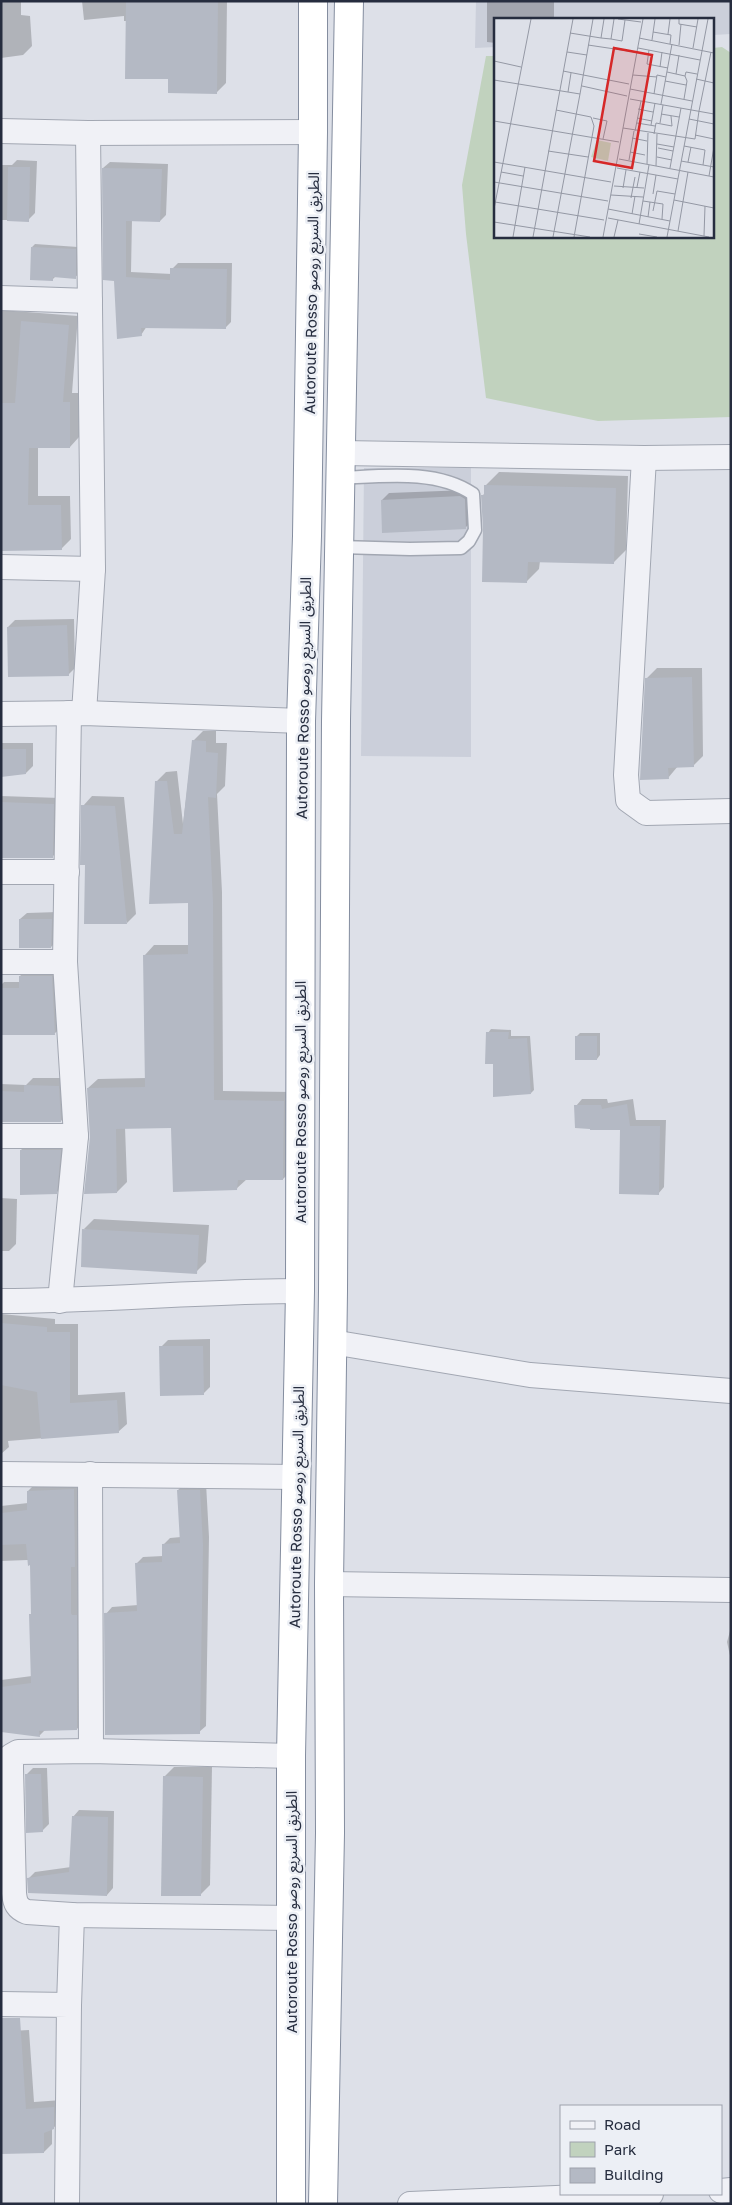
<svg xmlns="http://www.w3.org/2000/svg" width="732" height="2205" viewBox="0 0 732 2205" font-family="'Golos Text','Noto Sans Arabic',sans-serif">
	<rect width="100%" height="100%" fill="#dde0e8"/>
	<g fill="#cbcfda">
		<polygon points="476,1 731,1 731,34 713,35 713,19 496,19 496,47 475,48"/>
		<polygon points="364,468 471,468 471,757 361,756"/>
	</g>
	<polygon fill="#c1d2be" points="722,47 731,53 731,417 598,421 486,398 466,234 462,185 486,56 496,56 496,236 713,236 713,48"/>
	<g fill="#0003">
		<polygon points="1,1 21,1 21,15 30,16 32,46 23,55 1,58"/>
		<polygon points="82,1 227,1 226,83 217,92 170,78 127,21 124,21 124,16 84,20"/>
		<polygon points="487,1 554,1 554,19 496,19 496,43 487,42"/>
		<polygon points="17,160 37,161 35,213 28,220 1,220 1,165 12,165"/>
		<polygon points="110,162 168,164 166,215 160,221 132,220 131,272 172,274 172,269 178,263 232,263 231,322 225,328 147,326 141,335 115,280 103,168"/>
		<polygon points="35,244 78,247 79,274 75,277 56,276 52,280 32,247"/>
		<polygon points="1,310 78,316 72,393 80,393 79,437 70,447 38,447 38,496 70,496 71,539 61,549 1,548"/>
		<polygon points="499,472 628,476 626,550 613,563 540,561 539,569 527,581 484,528 482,496 485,493 486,485"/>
		<polygon points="467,490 473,520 466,527 384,532 382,500 389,493"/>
		<polygon points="74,619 75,668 68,675 8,627 15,620"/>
		<polygon points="657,668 702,668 703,756 693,766 678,766 668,778 646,679"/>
		<polygon points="203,731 216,731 216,743 227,743 225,786 217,794 222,892 223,1091 294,1092 293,1169 283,1179 247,1179 236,1189 172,1127 125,1127 127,1182 117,1192 91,1137 88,1088 98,1079 146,1078 145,955 154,945 189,945 189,902 156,782 166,772 177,771 183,824 193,741"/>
		<polygon points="1,743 33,743 33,766 26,773 1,776"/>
		<polygon points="1,796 60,798 59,850 52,857 1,857"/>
		<polygon points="92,796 124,797 136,914 127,923 83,806"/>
		<polygon points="58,912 58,940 51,947 20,919 27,913"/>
		<polygon points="27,969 59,969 62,1027 55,1033 1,1034 1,985 4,982 20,982 20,976"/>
		<polygon points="491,1029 511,1030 511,1036 530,1036 534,1090 531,1093 495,1063 488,1033"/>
		<polygon points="580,1033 600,1033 600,1055 597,1059 577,1036"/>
		<polygon points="33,1078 66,1078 69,1113 61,1121 1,1121 1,1084 26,1085"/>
		<polygon points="582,1099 607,1099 608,1103 633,1099 636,1120 666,1120 664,1187 658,1194 622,1129 576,1106"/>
		<polygon points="28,1143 67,1143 63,1186 56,1193 21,1150"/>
		<polygon points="1,1198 17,1199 16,1244 9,1251 1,1251"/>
		<polygon points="94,1219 209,1225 206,1262 196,1272 84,1229"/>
		<polygon points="1,1314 55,1319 55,1324 78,1324 78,1395 125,1392 127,1424 118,1432 8,1441 9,1447 1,1454"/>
		<polygon points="210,1339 210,1387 203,1394 161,1347 168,1340"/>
		<polygon points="82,1481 85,1720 77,1729 45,1730 39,1736 1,1730 1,1680 32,1676 30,1615 32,1613 32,1564 28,1560 1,1561 1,1506 28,1503 28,1491 36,1483"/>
		<polygon points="185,1483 206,1483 209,1537 206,1726 199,1732 106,1614 112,1607 138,1605 136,1564 143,1557 163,1556 163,1545 170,1538 181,1537 178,1490"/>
		<polygon points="730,1631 731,1631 731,1660 727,1642"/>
		<polygon points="174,1767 212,1767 210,1885 200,1895 164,1777"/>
		<polygon points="33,1768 47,1768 49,1824 42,1831 26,1775"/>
		<polygon points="79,1810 114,1811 113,1888 107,1895 29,1878 35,1872 71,1867 73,1817"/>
		<polygon points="29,2030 34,2102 62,2100 62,2120 52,2129 52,2144 44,2152 3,2153 10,2031"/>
	</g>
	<g fill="#b4b9c4">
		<polygon points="126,1 218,1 217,94 168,93 168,79 125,79"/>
		<polygon points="8,167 30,167 29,222 7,221"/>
		<polygon points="102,168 162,169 160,222 126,221 126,277 170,280 170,268 227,269 226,329 141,328 142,336 117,339 114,281 103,280"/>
		<polygon points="31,247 76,249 76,279 53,277 53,281 30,280"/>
		<polygon points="21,321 69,325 63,402 70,402 70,448 29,448 28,505 61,505 62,550 1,551 1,403 15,403"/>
		<polygon points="484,485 616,488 614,564 528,562 527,583 482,582 483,528 481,495 484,495"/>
		<polygon points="460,496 465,499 466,529 382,533 381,500"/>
		<polygon points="67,625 69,676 8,677 7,627"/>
		<polygon points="692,677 694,767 668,768 669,779 640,780 645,678"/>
		<polygon points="192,740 206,741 206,752 218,753 216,798 208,797 213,902 214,1100 284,1101 283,1180 238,1180 237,1190 173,1192 171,1128 116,1129 117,1193 84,1194 90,1137 87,1088 145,1087 143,955 188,954 188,903 149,904 155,781 167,781 174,834 182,834"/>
		<polygon points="1,749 26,749 26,774 1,777"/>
		<polygon points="1,802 54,804 53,858 1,858"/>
		<polygon points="81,805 115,806 127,924 84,924 85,865 80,865"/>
		<polygon points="19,919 52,919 51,948 19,948"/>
		<polygon points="19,976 52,976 55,1035 1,1035 1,988 19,988"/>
		<polygon points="486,1032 509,1032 508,1039 527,1038 531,1094 493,1097 493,1064 485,1064"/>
		<rect x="575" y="1036" width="22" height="24"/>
		<polygon points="24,1085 59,1086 61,1122 1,1122 1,1091 24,1092"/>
		<polygon points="627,1104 630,1126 660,1126 659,1195 619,1194 620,1130 590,1130 590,1129 575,1128 574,1105 601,1105 602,1109"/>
		<polygon points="20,1150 61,1150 57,1194 20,1195"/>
		<polygon points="82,1229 199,1235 197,1274 81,1267"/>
		<polygon points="1,1323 47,1327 47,1332 70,1332 70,1403 117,1400 119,1433 41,1439 37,1392 1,1385"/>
		<polygon points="159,1346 203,1346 204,1395 160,1396"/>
		<polygon points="74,1489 75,1567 71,1567 71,1613 72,1615 77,1615 77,1730 39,1731 40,1737 1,1732 1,1687 31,1683 29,1614 31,1614 30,1565 28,1566 26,1544 1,1545 1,1513 27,1510 27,1491"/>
		<polygon points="177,1490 200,1490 203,1545 200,1734 105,1735 104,1613 137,1611 135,1563 162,1562 162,1544 180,1543"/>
		<polygon points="25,1774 41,1774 43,1832 26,1833"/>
		<polygon points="163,1776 203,1777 201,1896 161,1896"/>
		<polygon points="72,1816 108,1817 107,1896 28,1893 27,1878 69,1872"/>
		<polygon points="1,2018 20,2018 26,2109 54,2107 54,2129 44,2133 44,2153 1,2154"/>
	</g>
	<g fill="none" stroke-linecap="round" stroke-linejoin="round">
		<defs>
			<path id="lane" d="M 340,547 L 410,549 L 461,548 L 469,541 L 475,530 L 473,494 C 437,469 383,476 341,478"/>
			<g id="street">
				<polyline points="1,131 88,133 313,132"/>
				<polyline points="1,298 90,301"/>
				<polyline points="342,453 644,458 731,457"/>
				<polyline points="644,458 626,775 628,800 646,813 731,811"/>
				<polyline points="1,567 93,569"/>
				<polyline points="84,713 93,569 88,133"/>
				<polyline points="1,714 84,713 301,721"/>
				<polyline points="1,872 67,872"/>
				<polyline points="1,962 65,962"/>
				<polyline points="1,1136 76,1136"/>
				<path d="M 1,1301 C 101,1301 200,1291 300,1291"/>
				<polyline points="60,1301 76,1136 65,962 69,713"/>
				<polyline points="332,1342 530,1375 731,1391"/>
				<polyline points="1,1474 296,1477"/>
				<polyline points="90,1474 91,1751"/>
				<polyline points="329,1584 731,1590"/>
				<path d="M 291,1756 L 91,1751 L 18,1752 L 11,1756 L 11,1768 L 14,1893 C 15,1903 17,1908 27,1912 L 72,1915 L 291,1918"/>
				<polyline points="1,2004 69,2005 67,2204"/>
				<polyline points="69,2005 72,1915"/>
				<polyline points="721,2191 731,2190"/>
				<polyline points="410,2204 651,2194"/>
			</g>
			<g id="highway">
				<polyline points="291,2204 291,1756 300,1291 301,721 307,536 313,132 313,1"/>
				<polyline points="323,2204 330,1833 329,1584 333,1291 336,721 349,1"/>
			</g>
		</defs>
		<use href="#lane" stroke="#a2a7b2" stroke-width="15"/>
		<use href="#street" stroke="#a2a7b2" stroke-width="26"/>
		<use href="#highway" stroke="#848d9f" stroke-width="30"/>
		<use href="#lane" stroke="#f0f1f6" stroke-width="12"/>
		<use href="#street" stroke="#f0f1f6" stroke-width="24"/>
		<use href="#highway" stroke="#fff" stroke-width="28"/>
	</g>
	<g text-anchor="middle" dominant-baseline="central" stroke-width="5" stroke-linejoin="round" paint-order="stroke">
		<g font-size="15" fill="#262d3f" stroke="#eceff5">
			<text transform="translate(311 293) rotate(-89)">Autoroute Rosso الطريق السريع روصو</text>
			<text transform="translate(303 698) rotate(-89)">Autoroute Rosso الطريق السريع روصو</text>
			<text transform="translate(300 1102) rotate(-90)">Autoroute Rosso الطريق السريع روصو</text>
			<text transform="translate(296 1507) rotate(-89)">Autoroute Rosso الطريق السريع روصو</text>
			<text transform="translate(291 1912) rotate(-90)">Autoroute Rosso الطريق السريع روصو</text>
		</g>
	</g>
	<g transform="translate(494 18)">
		<rect width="220" height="220" fill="#dde0e8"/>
		<path d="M 103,122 L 117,125 L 114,143 L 97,139 Z" fill="#c1d2be"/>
		<path fill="none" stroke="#9498a4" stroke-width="1" d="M 124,1 L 147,4M 185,1 L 185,6 L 203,9M 159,14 L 177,17 L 176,26M 76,15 L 107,20 L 110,1M 174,16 L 176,1M 107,20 L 117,21 L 120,1M 145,20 L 220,35M 117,21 L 128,23 L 131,2M 158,22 L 161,1M 94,27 L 141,34M 185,27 L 187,6M 144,30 L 206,42M 199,30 L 204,1M 155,32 L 153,46 L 174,50M 73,34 L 93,37M 0,43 L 27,49M 166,49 L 168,34M 69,53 L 135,66M 173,54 L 191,58 L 192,54 L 203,56M 182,56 L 185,37M 139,57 L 163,59M 202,61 L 220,65M 0,62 L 86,76 L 99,1M 171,63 L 192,67M 88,68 L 133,78M 136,71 L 198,83M 74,74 L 77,55M 160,76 L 163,57 L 172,59M 136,81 L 220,96M 190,81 L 193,63 L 191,58M 167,86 L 178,26M 144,91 L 159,94M 62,92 L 97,99 L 100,108 L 80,219M 205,93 L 217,34M 167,96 L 185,99M 99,100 L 113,103 L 109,121M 143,100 L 158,103M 195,101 L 220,106M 0,103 L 125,124M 143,105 L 161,108M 166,105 L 169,87M 157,107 L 161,85M 129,110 L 201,121 L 205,93M 141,113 L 147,83M 160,116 L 162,105 L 178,108 L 177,98M 201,117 L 220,121M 138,120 L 153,123M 163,126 L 180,129M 190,128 L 211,132 L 209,147M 164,130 L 179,133M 54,133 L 94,139M 136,134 L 151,137M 163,139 L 178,142M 125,141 L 220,159M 135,142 L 140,113M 187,143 L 220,149M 0,144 L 117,164M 194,144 L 197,129M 153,146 L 154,115M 162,148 L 163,116M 123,150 L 184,161M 176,150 L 187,90M 7,154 L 29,158M 215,158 L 220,129M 0,164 L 114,183M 120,168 L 150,170M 143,169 L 146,154M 129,170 L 132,152M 159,176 L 162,157M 117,177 L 149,179M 137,180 L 141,159M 180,182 L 220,190M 149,183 L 169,186 L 168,201M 1,184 L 110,202M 0,191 L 37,1M 114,191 L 176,203M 159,193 L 163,173 L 181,176M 138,196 L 141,178M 154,199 L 156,184M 114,200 L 215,219M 0,204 L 96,219M 145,206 L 155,147M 184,213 L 194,154M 145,216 L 163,219M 210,218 L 211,188M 19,219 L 31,149M 39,219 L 79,1M 59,219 L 86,76M 109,219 L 149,1M 120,219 L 124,202M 173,219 L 214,1"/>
		<path fill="#d62828" fill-opacity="0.15" stroke="#d62828" stroke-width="2.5" d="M 120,30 L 158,37 L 138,150 L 100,143 Z"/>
		<rect width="220" height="220" fill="none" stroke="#262d3f" stroke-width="2.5"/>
	</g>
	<rect width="732" height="2205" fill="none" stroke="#262d3f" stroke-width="5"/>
	<rect x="560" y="2105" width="162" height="90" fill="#eceff5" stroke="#9da1ac"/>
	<rect x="570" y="2121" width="25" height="8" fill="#f0f1f6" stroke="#9da1ac"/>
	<text x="604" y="2130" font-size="15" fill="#262d3f">Road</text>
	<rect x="570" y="2142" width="25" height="15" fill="#c1d2be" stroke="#9da1ac"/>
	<text x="604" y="2155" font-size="15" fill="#262d3f">Park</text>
	<rect x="570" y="2168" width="25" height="15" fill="#b4b9c4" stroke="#9da1ac"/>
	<text x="604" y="2180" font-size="15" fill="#262d3f">Building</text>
</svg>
